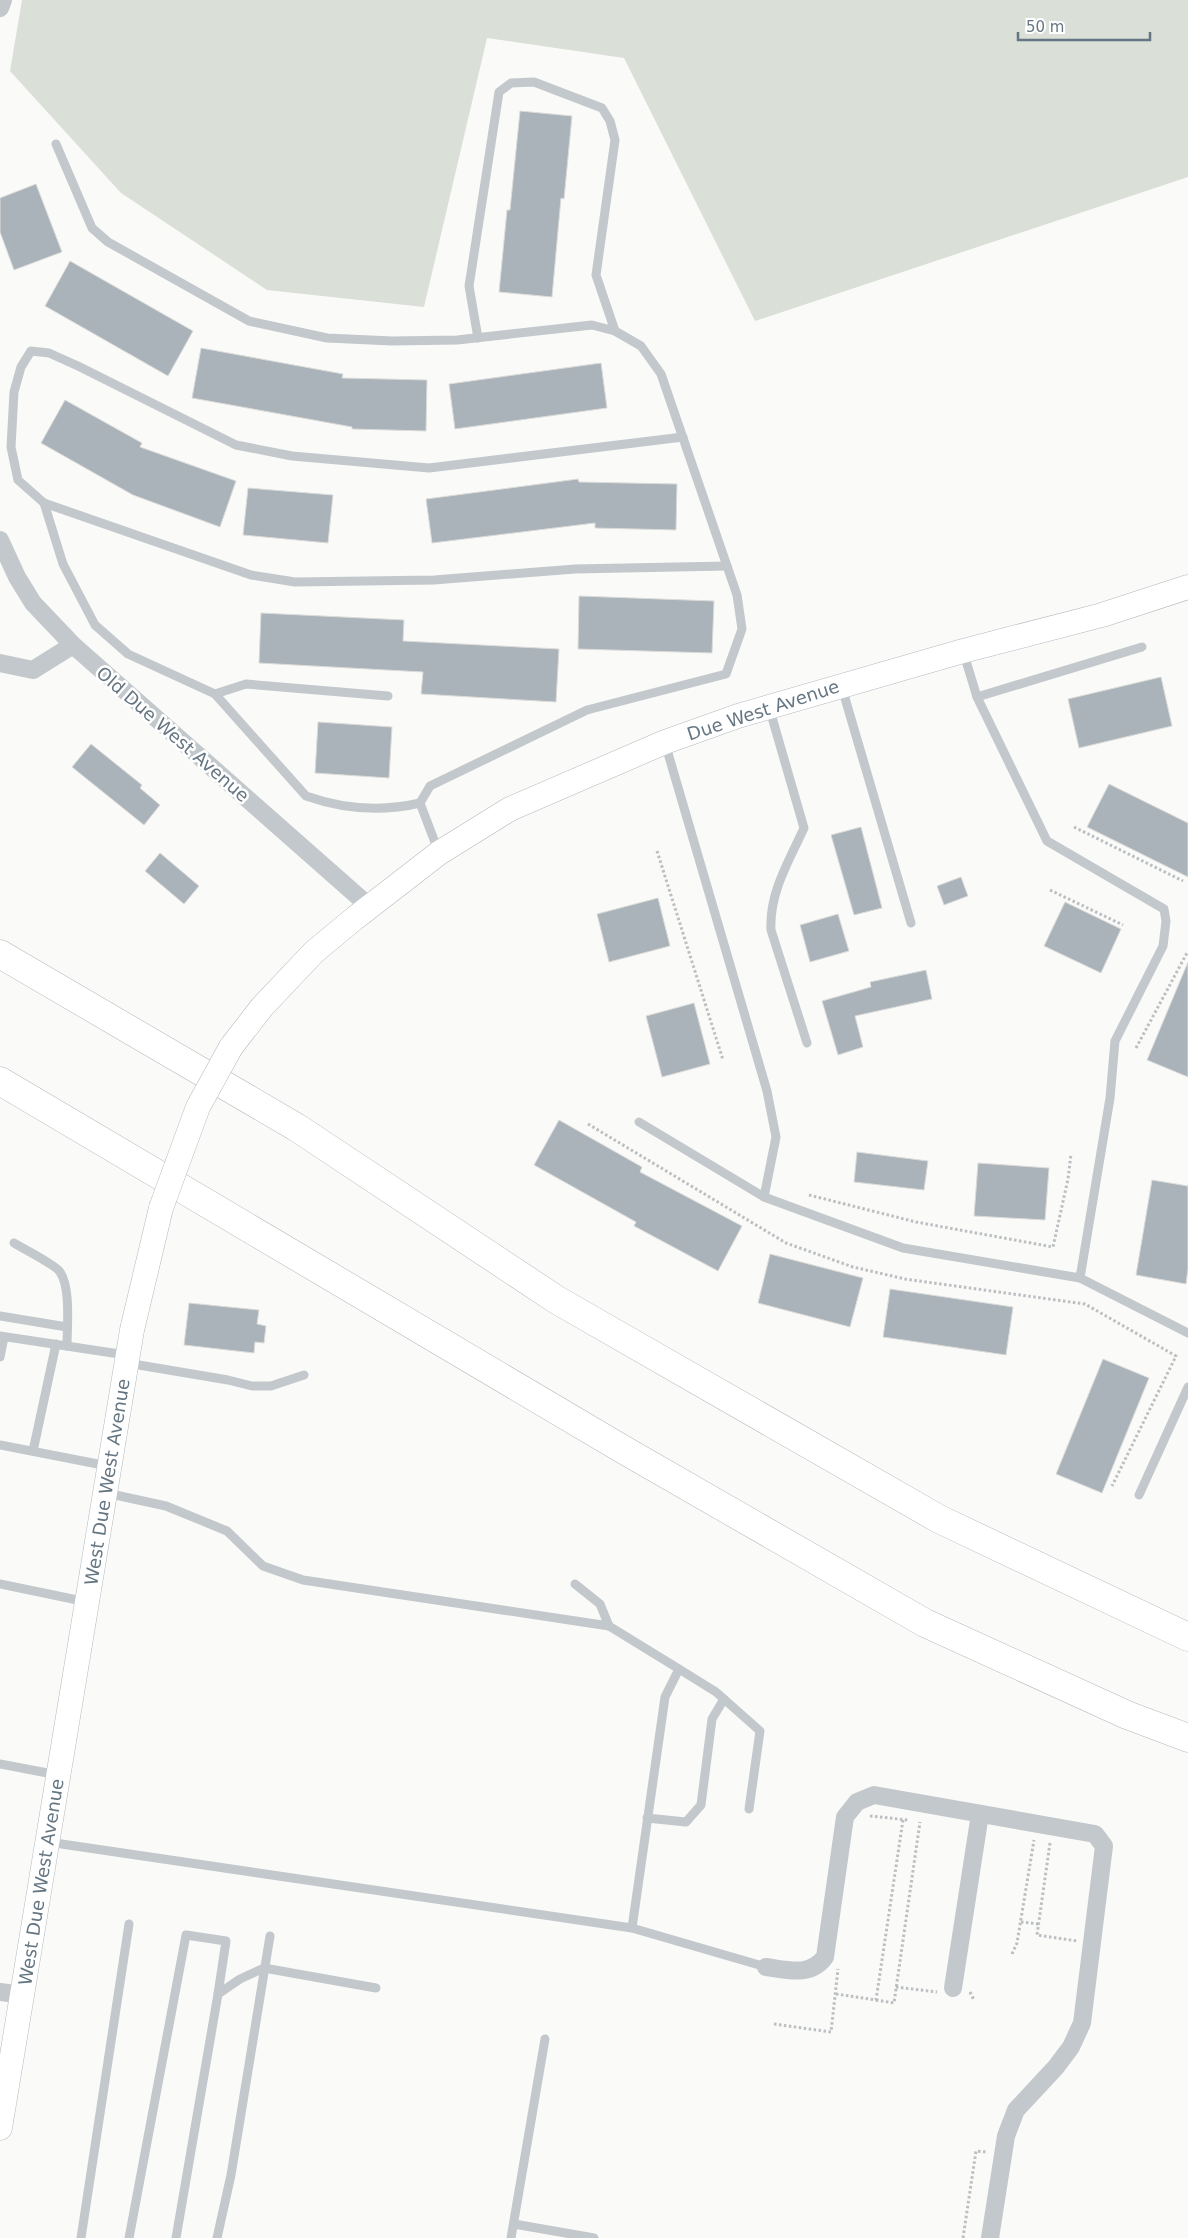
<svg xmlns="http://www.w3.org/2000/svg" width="1188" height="2238" viewBox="0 0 1188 2238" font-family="'DejaVu Sans',sans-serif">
	<rect width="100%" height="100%" fill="#fafaf8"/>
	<polygon fill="#dadfd7" points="22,0 1188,0 1188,177 755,321 624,58 487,38 424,307 267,290 121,193 10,71"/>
	<g fill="#aab3b9" stroke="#dcdcda">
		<polygon points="520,111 572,116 564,199 561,198 552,297 499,292 507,210 510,210"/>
		<polygon points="36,184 62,252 14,270 0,232 0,198"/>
		<polygon points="70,261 193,331 168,376 45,306"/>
		<polygon points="201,348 343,374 342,378 427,380 426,431 352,429 352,427 192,398"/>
		<polygon points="601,363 607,408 455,429 449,384"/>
		<polygon points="65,400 142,443 140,447 236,481 220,527 133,495 41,443"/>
		<polygon points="578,479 579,482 677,484 676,530 595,528 595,523 432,543 426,499"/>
		<polygon points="248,488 333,495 328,543 243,535"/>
		<polygon points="579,596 714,601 712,653 578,649"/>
		<polygon points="261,613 404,620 403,641 559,649 556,702 421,694 423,672 259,663"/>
		<polygon points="1161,677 1172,726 1079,748 1068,699"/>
		<polygon points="318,722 392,727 389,778 315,773"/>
		<polygon points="91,744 142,785 140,788 160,805 144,825 72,767"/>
		<polygon points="1109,784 1188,823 1188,877 1087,827"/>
		<polygon points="861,827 882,908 854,915 831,835"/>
		<polygon points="160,853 199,886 184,904 145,871"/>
		<polygon points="961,877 968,896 944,905 937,886"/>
		<polygon points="658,898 670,946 609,962 597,914"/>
		<polygon points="1065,902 1121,929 1101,973 1044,946"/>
		<polygon points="838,914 849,951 810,962 800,925"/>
		<polygon points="1188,962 1188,1077 1147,1060"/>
		<polygon points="926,970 932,999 855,1016 863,1047 838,1055 822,1001 871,987 870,982"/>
		<polygon points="694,1003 710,1064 662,1077 646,1016"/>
		<polygon points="559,1120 642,1167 640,1172 742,1226 718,1271 634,1226 636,1222 534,1165"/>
		<polygon points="857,1152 928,1161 924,1190 854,1182"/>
		<polygon points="978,1163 1049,1168 1045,1220 974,1216"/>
		<polygon points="1152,1180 1188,1186 1188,1269 1186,1284 1136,1275"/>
		<polygon points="770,1254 863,1278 850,1327 758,1303"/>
		<polygon points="890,1289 1013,1307 1006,1355 883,1337"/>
		<polygon points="189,1303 259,1310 257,1324 266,1326 264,1343 255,1342 254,1353 184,1345"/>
		<polygon points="1103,1359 1149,1378 1102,1493 1056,1474"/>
	</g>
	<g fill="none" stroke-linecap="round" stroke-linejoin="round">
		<defs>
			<g id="secondary">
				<polyline points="231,1047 262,1007 314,952 355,918 439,853 510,809 665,742 738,716 963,651 1102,615 1188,587"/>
				<polyline points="0,2128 132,1330 161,1208"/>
			</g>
			<g id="highway">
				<polyline points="0,954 296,1127 557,1300 939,1519 1188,1637"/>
				<polyline points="0,1081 624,1450 925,1623 1127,1715 1188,1738"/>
			</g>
		</defs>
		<use href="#secondary" stroke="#b3babf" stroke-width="25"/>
		<use href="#highway" stroke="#b4b9bd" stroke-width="29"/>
		<g stroke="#bbbfc2" stroke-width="3" stroke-dasharray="2.5 2.5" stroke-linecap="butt">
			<polyline points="1074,827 1183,881"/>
			<polyline points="657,851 723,1060"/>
			<polyline points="1050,890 1123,925"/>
			<polyline points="1136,1048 1188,951"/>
			<polyline points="588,1124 786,1243 853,1267 905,1279 1085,1304 1176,1356 1112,1486"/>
			<polyline points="809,1195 916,1222 1053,1247 1068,1179 1071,1154"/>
			<polyline points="870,1816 908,1820"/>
			<polyline points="1050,1843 1037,1935 1077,1941"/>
			<polyline points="1021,1922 1039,1924"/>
			<polyline points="1012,1954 1017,1943 1034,1840"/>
			<polyline points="896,1987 937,1992"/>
			<polyline points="970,1992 974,2000"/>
			<polyline points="836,1994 876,2000 903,1820"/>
			<polyline points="876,2000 894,2003 920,1822"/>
			<polyline points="774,2024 831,2032 838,1969"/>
			<polyline points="963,2238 976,2151 987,2152"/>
		</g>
		<g stroke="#c3c8cc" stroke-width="9">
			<polyline points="56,144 92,228 108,242 249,321 327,338 392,341 457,340 592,325 615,331 641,346 661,374 737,595 742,629 726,674 587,710 430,786 420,803 439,853"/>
			<polyline points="478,338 469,286 499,92 511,83 534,82 602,108 610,121 615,140 596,275 615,331"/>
			<polyline points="683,437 429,468 292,456 236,445 78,366 49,353 31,351 21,367 14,392 11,447 18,480 44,503 251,575 295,582 434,580 575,569 727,566"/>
			<path d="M 44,503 L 63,564 L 95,625 L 128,654 L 215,694 L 306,796 C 343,809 382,812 420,803"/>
			<polyline points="842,688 911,923"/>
			<polyline points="215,694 246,684 388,696"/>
			<polyline points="977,697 1142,647"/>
			<path d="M 769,707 L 804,828 C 789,861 769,893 771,930 L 807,1043"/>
			<polyline points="665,743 767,1091 776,1137 764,1197 903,1248 1080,1278 1110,1098 1115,1041 1163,946 1166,921 1164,909 1047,841 977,697 963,651"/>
			<polyline points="639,1122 764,1197"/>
			<path d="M 14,1243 C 22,1248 56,1265 60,1272 C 71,1288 67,1327 67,1346"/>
			<polyline points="1080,1278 1188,1333"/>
			<polyline points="0,1316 67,1327"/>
			<polyline points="0,1336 126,1355"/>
			<polyline points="0,1357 4,1337"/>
			<polyline points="127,1363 228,1380 252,1386 271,1386 304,1375"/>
			<polyline points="0,1445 108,1466"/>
			<polyline points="33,1451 56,1344"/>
			<polyline points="1139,1495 1188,1387"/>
			<polyline points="0,1584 87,1602"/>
			<polyline points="575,1584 600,1604 609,1626"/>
			<polyline points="679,1669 716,1692 760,1731 749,1809"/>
			<polyline points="0,1764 58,1775"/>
			<polyline points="647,1818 686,1822 701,1805 712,1719 724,1699"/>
			<polyline points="48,1842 632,1928 665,1697 679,1669 609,1626 303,1580 263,1566 227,1531 166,1506 106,1493"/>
			<polyline points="632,1928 766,1967"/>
			<polyline points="514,2224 594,2238"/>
			<polyline points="81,2238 129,1924"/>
			<polyline points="129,2238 186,1935 226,1941 218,1994"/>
			<polyline points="176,2238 218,1994 240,1979 264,1968 376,1988"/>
			<polyline points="217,2238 231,2175 270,1936"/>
			<polyline points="511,2238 545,2039"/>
		</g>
		<g stroke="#c3c8cc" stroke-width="18">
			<polyline points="0,8 3,0"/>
			<polyline points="0,540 17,577 33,603 73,645 370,907"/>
			<polyline points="0,663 33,670 73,645"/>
			<path d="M 766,1967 C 788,1970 810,1977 825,1957 L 845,1817 L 857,1802 L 874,1795 L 1095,1834 L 1104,1846 L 1082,2023 L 1071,2047 L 1056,2067 L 1016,2110 L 1006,2136 L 990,2238"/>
			<polyline points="953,1988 980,1814"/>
			<polyline points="0,1992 22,1995"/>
		</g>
		<use href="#secondary" stroke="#fff" stroke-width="24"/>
		<use href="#highway" stroke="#fff" stroke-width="28"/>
		<defs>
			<polyline id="secondary-bridge" points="161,1208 198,1107 231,1047"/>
		</defs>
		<use href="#secondary-bridge" stroke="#b3babf" stroke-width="25" stroke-linecap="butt"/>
		<use href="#secondary-bridge" stroke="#fff" stroke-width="24"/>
	</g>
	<g text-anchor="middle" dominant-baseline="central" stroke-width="5" stroke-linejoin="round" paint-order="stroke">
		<g font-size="18" fill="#657683" stroke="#fff">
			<text transform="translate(763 710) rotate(-18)">Due West Avenue</text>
			<text transform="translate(173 734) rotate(41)">Old Due West Avenue</text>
			<text transform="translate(107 1482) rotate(-81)">West Due West Avenue</text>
			<text transform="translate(41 1882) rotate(-81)">West Due West Avenue</text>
		</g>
	</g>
	<path d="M1018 32v8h132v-8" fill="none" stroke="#657683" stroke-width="2.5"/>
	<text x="1026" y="32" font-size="15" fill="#657683" stroke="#ffffff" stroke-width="4" paint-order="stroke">50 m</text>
</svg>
